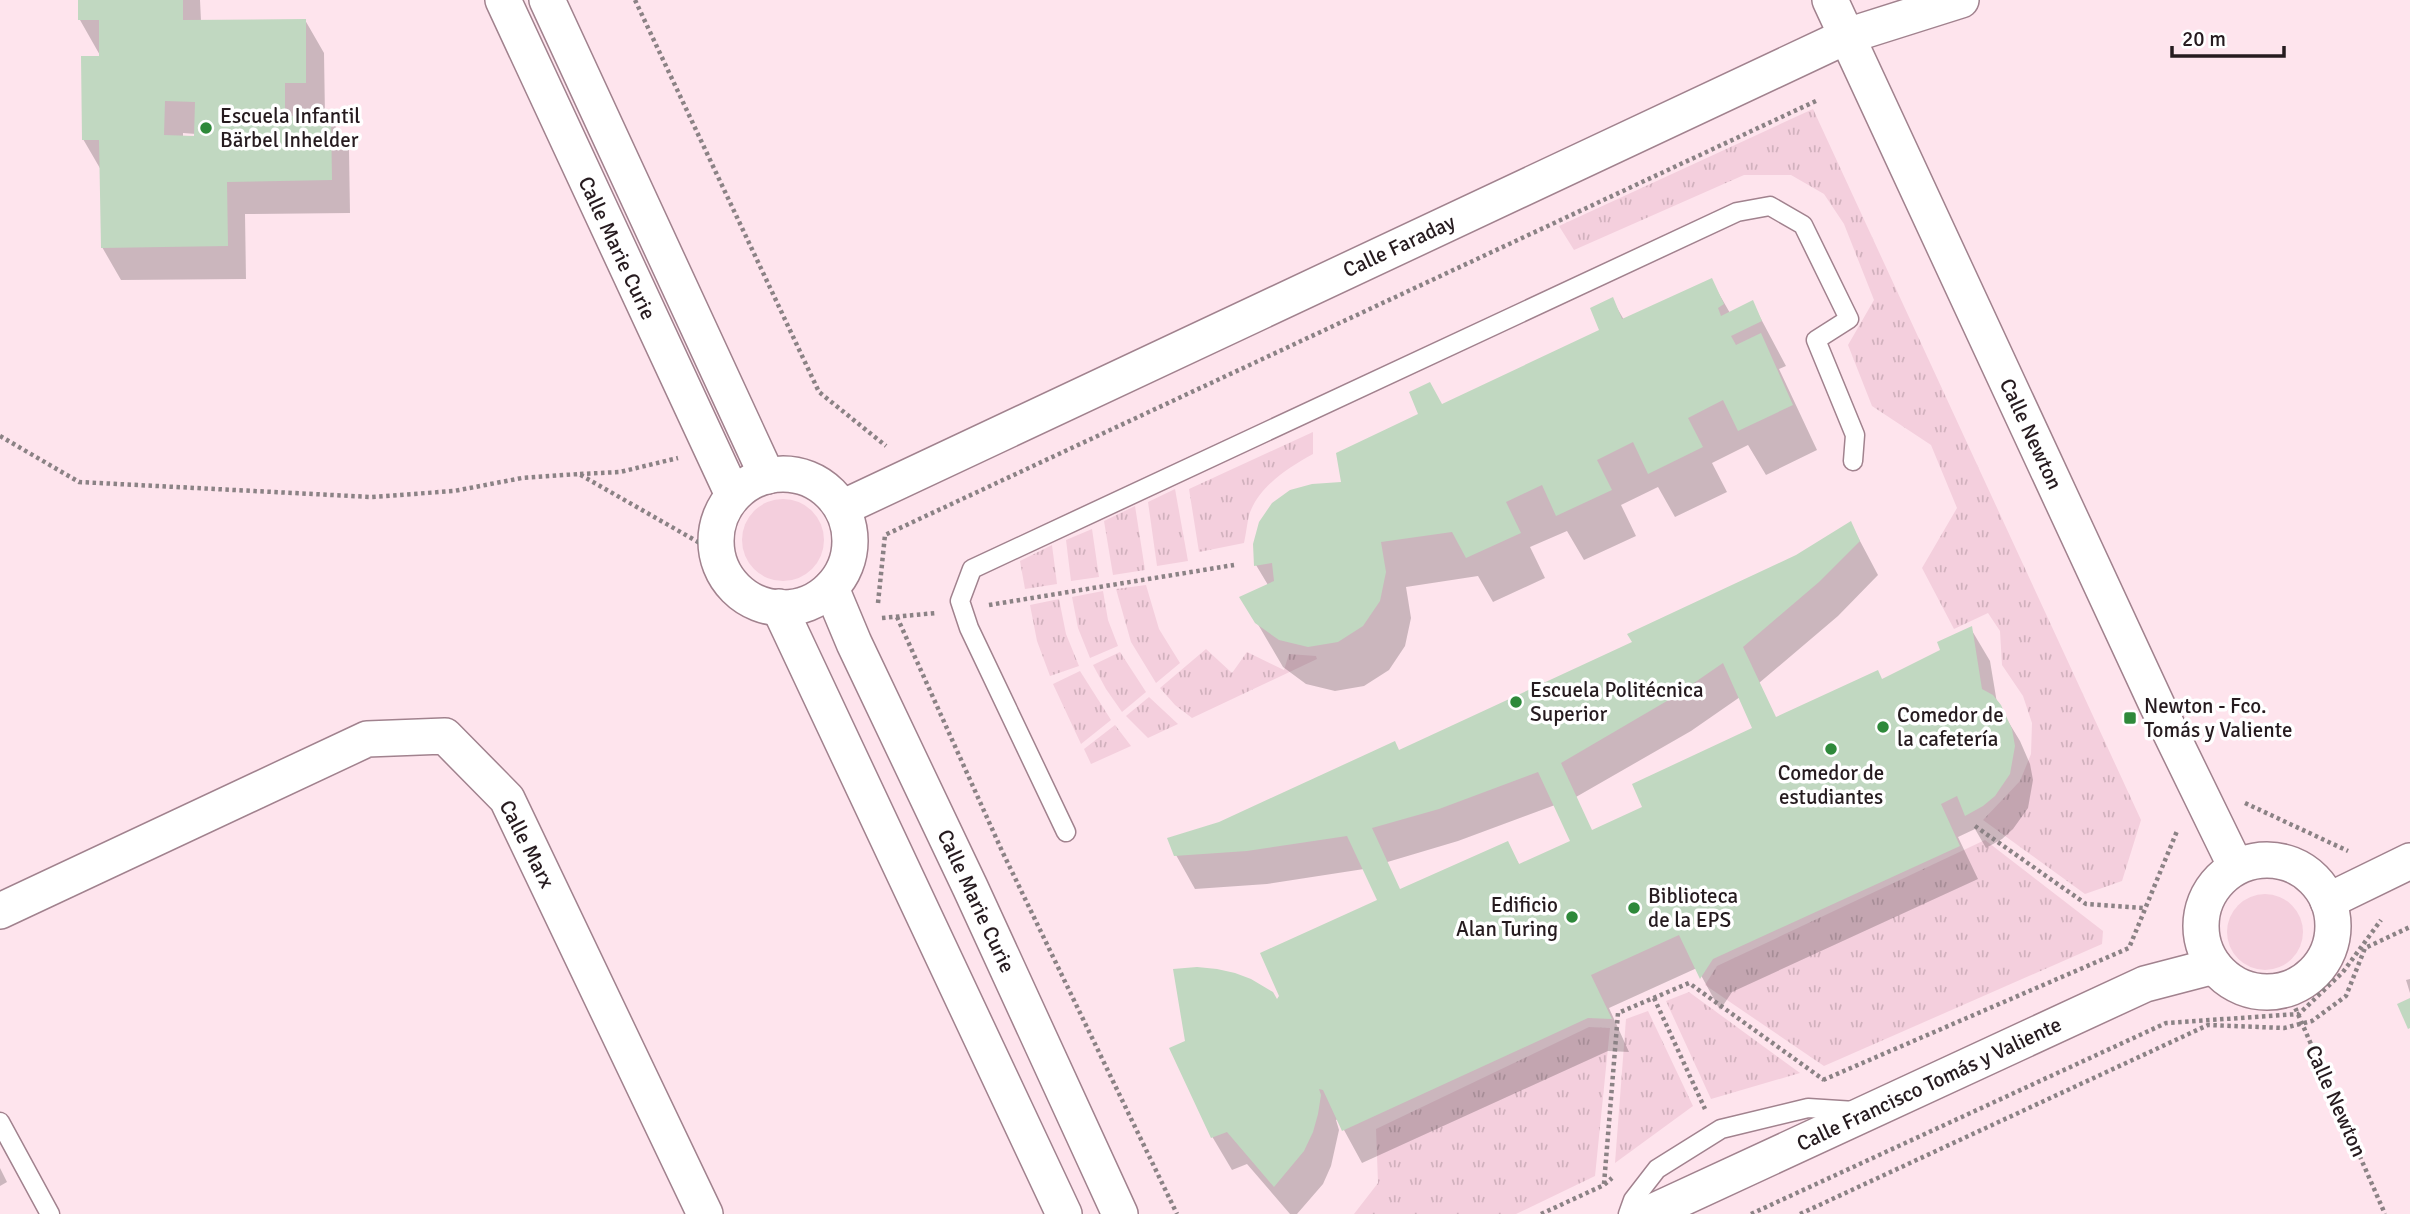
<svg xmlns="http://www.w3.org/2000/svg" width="2410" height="1214" viewBox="0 0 2410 1214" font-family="Signika,sans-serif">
	<defs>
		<pattern id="grass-tufts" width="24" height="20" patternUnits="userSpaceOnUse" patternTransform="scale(1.75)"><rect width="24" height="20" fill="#f4cfdd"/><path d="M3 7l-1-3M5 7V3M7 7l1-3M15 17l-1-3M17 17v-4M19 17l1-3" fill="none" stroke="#d1b1bd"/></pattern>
	</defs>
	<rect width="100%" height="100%" fill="#fcf5f7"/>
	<rect fill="#fee4ed" x="0" y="0" width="2410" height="1214"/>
	<g fill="url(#grass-tufts)">
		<polygon points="1813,109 2141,820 2122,881 2085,894 1983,820 2020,781 2031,754 2032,723 2023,696 2002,665 2000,631 1988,613 1954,629 1922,568 1957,508 1931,445 1872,406 1848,345 1874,300 1844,224 1824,194 1791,175 1744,175 1574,250 1559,226"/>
		<path d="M 1313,432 L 1313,454 C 1288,468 1259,486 1249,515 C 1247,524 1246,534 1244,543 L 1199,552 L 1189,489 Z"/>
		<polygon points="1175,489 1188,561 1157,566 1148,502"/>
		<polygon points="1135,506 1145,570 1113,575 1104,521"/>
		<polygon points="1092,529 1099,577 1071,581 1066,540"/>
		<polygon points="1052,545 1057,584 1025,589 1020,561"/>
		<polygon points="1146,585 1159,629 1180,663 1156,683 1131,642 1116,589"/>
		<polygon points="1103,591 1108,620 1118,646 1090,658 1078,628 1072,597"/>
		<polygon points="1059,599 1066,634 1079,666 1050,676 1037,641 1030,605"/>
		<polygon points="1206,649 1232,673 1247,652 1284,670 1289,654 1316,656 1317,659 1192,718 1175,705 1160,688"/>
		<polygon points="1120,652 1146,692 1122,712 1106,689 1093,665"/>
		<polygon points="1080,671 1111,720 1081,744 1053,684"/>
		<polygon points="1149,697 1178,724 1148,738 1126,716"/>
		<polygon points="1115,725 1131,746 1091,764 1084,749"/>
		<polygon points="1985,840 2103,931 2102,944 1824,1066 1705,985 1717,966"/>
		<polygon points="1689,992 1800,1073 1711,1099 1666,1001"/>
		<polygon points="1648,1011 1693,1106 1615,1163 1626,1019"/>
		<polygon points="1589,1027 1610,1028 1595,1176 1516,1214 1354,1214 1378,1183 1376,1129"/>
	</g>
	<g fill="#f4cfdd">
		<circle cx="783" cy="540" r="41"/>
		<circle cx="2265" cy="932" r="38"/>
	</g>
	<g fill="#0003" fill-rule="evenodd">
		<path d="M 80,0 L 200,0 L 201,21 L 305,20 L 324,53 L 325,117 L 330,117 L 349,150 L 350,213 L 245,214 L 246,279 L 121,280 L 102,247 L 101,170 L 83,139 L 101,57 L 80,20 ZM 183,133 L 196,134 L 196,138 L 183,137 Z"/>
		<polygon points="1711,280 1730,313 1752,302 1786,366 1779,369 1817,450 1766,475 1748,445 1712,463 1727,492 1675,517 1658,487 1621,505 1636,536 1584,560 1567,531 1530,547 1545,578 1493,602 1478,576 1406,587 1411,618 1405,646 1389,670 1364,686 1335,691 1306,684 1283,667 1242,597 1268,585 1256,565 1343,484 1442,406 1602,331 1612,299 1624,320"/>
		<path d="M 1851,524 L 1878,575 L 1838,616 L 1759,683 L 1776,719 L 1883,681 L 1942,651 L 1971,629 L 1990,661 L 1997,703 L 2020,741 L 2030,764 L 2033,780 L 2028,808 L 2013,829 L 2002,839 L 1986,848 L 1975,829 L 1958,837 L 1978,879 L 1732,992 L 1720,1010 L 1697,968 L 1609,1008 L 1629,1052 L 1608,1051 L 1362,1163 L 1338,1119 L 1336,1120 L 1339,1130 L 1331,1166 L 1323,1184 L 1297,1214 L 1290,1214 L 1247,1164 L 1232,1170 L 1213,1138 L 1171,1049 L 1277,1002 L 1507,844 L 1520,866 L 1572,842 L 1555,805 L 1458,841 L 1364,869 L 1267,884 L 1195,889 L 1176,855 L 1220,823 L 1399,752 L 1635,643 L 1797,557 ZM 1740,697 L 1754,729 L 1645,808 L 1592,832 L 1576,797 L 1691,731 Z"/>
		<polygon points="2410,979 2410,993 2406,980"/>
		<polygon points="0,1168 7,1182 0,1186"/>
	</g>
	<g fill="#c1d8c1" fill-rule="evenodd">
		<path d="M 78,0 L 183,0 L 183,20 L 306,19 L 306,83 L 285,83 L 285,116 L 331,116 L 332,180 L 227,182 L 228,246 L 101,248 L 99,140 L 82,140 L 81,56 L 99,56 L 99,20 L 78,20 ZM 165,101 L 195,102 L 194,136 L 164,135 Z"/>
		<polygon points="1712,278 1724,304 1718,308 1721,316 1753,300 1762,321 1731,336 1736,345 1761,333 1793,405 1738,431 1723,400 1688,418 1703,447 1648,474 1633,442 1597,460 1612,490 1556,516 1542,485 1506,502 1521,533 1466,558 1452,532 1381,542 1386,572 1380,601 1363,626 1338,642 1308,647 1279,640 1255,623 1239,597 1274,581 1272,563 1254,566 1253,544 1259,522 1272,503 1290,490 1312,484 1341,482 1336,453 1418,414 1409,392 1430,382 1442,404 1599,330 1590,308 1613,297 1622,319"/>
		<path d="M 1851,521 L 1860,541 L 1819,582 L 1743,647 L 1776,717 L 1878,670 L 1882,679 L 1940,650 L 1937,642 L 1972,626 L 1982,689 L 1993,695 L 2001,705 L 2012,729 L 2015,746 L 2010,774 L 1995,796 L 1983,806 L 1965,816 L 1957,796 L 1941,804 L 1960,846 L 1713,959 L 1700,979 L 1679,935 L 1591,975 L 1612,1019 L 1588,1018 L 1342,1131 L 1323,1090 L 1319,1089 L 1321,1095 L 1318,1114 L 1313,1132 L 1304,1151 L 1274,1187 L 1227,1132 L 1211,1138 L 1169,1048 L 1185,1041 L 1173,969 L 1197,967 L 1217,969 L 1235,973 L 1251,979 L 1273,992 L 1277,999 L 1279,996 L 1260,953 L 1377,900 L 1347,836 L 1247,851 L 1174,856 L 1167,838 L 1219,822 L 1395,741 L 1399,750 L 1632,642 L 1627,634 L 1796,555 ZM 1723,663 L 1752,728 L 1632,784 L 1642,807 L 1592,830 L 1561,763 L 1672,698 ZM 1538,772 L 1570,841 L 1519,864 L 1508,841 L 1400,889 L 1372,828 L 1439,809 Z"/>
		<polygon points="2410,998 2410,1028 2408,1029 2397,1004"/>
	</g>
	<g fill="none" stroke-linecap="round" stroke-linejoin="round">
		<defs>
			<g id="lane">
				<polyline points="1066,832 969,628 960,601 972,569 1737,212 1770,206 1803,225 1849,319 1816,340 1855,435 1853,461"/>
				<polyline points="0,1122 50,1214"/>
				<polyline points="1628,1214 1633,1200 1657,1169 1721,1129 1808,1108 1855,1111"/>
			</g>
			<g id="street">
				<polyline points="503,0 733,495"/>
				<polyline points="547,0 767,476"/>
				<polyline points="1830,0 2157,705 2236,867"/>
				<circle cx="783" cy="541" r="67"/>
				<polyline points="842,508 1847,36 1961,0"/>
				<polyline points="831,588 854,643 970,887 1120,1214"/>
				<polyline points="779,607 1064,1214"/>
				<circle cx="2267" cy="926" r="66"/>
				<polyline points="2328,901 2410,861"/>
				<polyline points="0,911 367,739 445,736 507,799 705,1214"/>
				<polyline points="1648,1214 2145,984 2214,966"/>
			</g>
		</defs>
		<use href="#lane" stroke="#a1828e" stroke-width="21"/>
		<use href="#street" stroke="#a1828e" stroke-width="38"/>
		<g stroke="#8b8285" stroke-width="4.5" stroke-dasharray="3.5 3.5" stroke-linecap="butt">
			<polyline points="635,0 819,392 886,446"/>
			<polyline points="0,436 79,482 371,497 454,491 522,478 579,474 719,554"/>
			<polyline points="580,474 620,472 678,458"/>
			<polyline points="878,603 885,535 1818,100"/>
			<polyline points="989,605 1234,565"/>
			<polyline points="897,617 1002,851 1177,1214"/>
			<polyline points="882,618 936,613"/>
			<polyline points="2245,803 2348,851"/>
			<polyline points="1975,826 2086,904 2144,908"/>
			<polyline points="2287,989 2385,1214"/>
			<polyline points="1654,998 1705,1109"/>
			<polyline points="1823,1080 2129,948 2177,831"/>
			<polyline points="1604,1184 1618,1013 1689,983 1824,1080"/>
			<polyline points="1541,1214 1604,1185 1612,1178"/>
			<polyline points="1751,1214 2166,1023 2299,1014 2343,972 2381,920"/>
			<polyline points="1800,1214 2208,1025 2284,1028 2312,1021 2346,996 2365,948 2410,927"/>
		</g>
		<use href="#lane" stroke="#fff" stroke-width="18"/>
		<use href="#street" stroke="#fff" stroke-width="35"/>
	</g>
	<g fill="#2e893a" stroke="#fff" stroke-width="2.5">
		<circle cx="206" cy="128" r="7"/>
		<circle cx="1516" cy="702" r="7"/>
		<rect x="2123" y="711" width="14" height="14" rx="3.5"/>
		<circle cx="1883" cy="727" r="7"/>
		<circle cx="1831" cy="749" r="7"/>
		<circle cx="1634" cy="908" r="7"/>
		<circle cx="1572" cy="917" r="7"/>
	</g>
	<g text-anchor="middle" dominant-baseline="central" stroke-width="7" stroke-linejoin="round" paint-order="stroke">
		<g font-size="21" fill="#261b1f" stroke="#fff" text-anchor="start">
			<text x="220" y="116">Escuela Infantil<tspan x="220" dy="24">Bärbel Inhelder</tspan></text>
			<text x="1530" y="690">Escuela Politécnica<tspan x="1530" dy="24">Superior</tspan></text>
			<text x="2144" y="706">Newton - Fco.<tspan x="2144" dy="24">Tomás y Valiente</tspan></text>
			<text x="1897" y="715">Comedor de<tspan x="1897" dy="24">la cafetería</tspan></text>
			<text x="1831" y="773" text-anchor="middle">Comedor de<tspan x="1831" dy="24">estudiantes</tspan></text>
			<text x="1648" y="896">Biblioteca<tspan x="1648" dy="24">de la EPS</tspan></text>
			<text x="1558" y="905" text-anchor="end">Edificio<tspan x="1558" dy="24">Alan Turing</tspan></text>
		</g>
		<g font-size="21" fill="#261b1f" stroke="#fff">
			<text transform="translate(1399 246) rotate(-25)">Calle Faraday</text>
			<text transform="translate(617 248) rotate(65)">Calle Marie Curie</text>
			<text transform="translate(2031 434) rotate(65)">Calle Newton</text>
			<text transform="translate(527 844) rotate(63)">Calle Marx</text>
			<text transform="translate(976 901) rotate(65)">Calle Marie Curie</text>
			<text transform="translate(1929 1084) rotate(-25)">Calle Francisco Tomás y Valiente</text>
			<text transform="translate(2336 1101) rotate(66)">Calle Newton</text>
		</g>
	</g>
	<path d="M2172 46v10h112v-10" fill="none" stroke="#261b1f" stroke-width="3.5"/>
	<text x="2182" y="46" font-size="21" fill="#261b1f" stroke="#ffffff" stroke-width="5" paint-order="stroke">20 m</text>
</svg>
